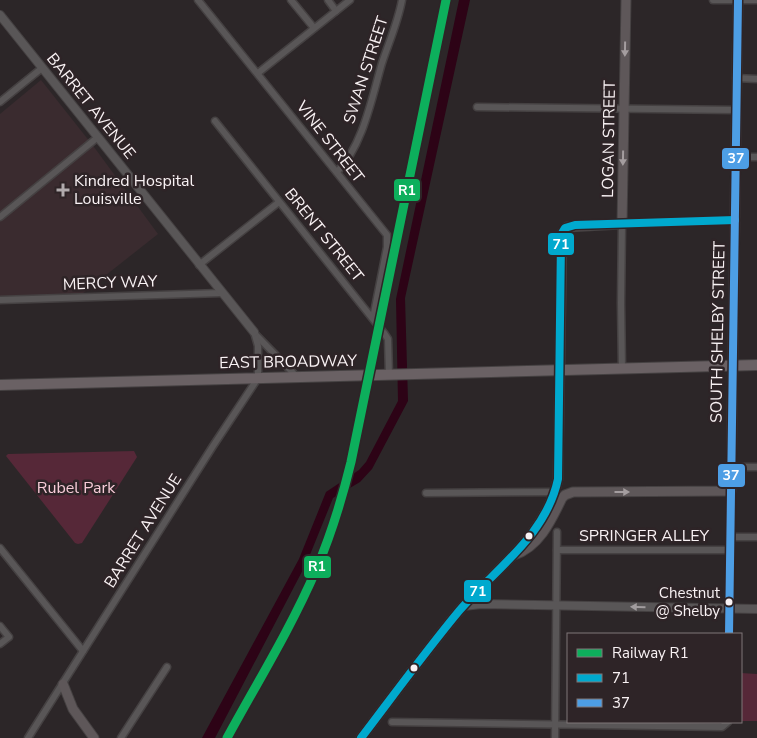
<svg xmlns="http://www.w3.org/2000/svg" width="757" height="738" viewBox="0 0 757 738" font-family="'Nunito Sans',sans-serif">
	<rect width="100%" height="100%" fill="#2c2628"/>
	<polygon fill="#3a2b2f" points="41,80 94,147 158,234 82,294 0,297 0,114"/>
	<g fill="#562838">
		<polygon points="134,451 137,457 82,543 78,544 75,543 6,456 8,454"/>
		<polygon points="741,673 757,674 757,721 741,721"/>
	</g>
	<polygon fill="#2d0316" points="459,0 470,0 405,298 408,401 372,469 360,482 333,498 307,562 215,738 202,738 299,559 326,492 359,470 366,462 398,401 396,299"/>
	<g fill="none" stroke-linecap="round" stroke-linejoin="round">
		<defs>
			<g id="minor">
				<polyline points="198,0 387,235 387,247 373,318"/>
				<polyline points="291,0 314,28"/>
				<polyline points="328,0 336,11"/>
				<polyline points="713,0 757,0"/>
				<polyline points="258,73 350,0"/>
				<polyline points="736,78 757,79"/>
				<polyline points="0,102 42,68"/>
				<polyline points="477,107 736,110"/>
				<polyline points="215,121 384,333 388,339 389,375"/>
				<polyline points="736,157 757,157"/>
				<path d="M 337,172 C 363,146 372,97 382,63 C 389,42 398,22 402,0"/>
				<polyline points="0,217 98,137"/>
				<polyline points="199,265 279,202"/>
				<polyline points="0,300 221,293"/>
				<polyline points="256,335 297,377"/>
				<polyline points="622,369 621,303 622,224 735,220"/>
				<polyline points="732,467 757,467"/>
				<polyline points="426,493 555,492"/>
				<polyline points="731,537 757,537"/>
				<polyline points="0,548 83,651"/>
				<polyline points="557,550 730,550"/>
				<polyline points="0,626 9,637 0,644"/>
				<polyline points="729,634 731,491"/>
				<polyline points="392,722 722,727 728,722"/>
				<polyline points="28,738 213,446 258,378 258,346 254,332"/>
				<polyline points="121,738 167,667"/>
				<polyline points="555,738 557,532"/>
			</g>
			<g id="tertiary">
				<polyline points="0,15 254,332"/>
				<polyline points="464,606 481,604 757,609"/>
			</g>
			<g id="secondary">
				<path d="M 514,555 C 539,547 551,521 562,498 L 565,495 L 573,492 L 731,491 L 738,0"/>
				<polyline points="63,684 73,709 94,738"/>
				<path d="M 361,738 C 393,696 425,652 459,611 C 495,569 546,536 558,479 L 562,233 L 567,227 L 622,224 L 626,0"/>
			</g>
			<polyline id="primary" points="0,385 757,365"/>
		</defs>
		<use href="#minor" stroke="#454142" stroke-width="9"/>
		<use href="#tertiary" stroke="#454142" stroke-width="10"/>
		<use href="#secondary" stroke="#454142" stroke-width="11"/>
		<use href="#primary" stroke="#454142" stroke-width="12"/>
		<use href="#minor" stroke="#595657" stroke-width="6"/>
		<use href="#tertiary" stroke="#595657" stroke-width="8"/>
		<use href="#secondary" stroke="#5e5759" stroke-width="9"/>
		<use href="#primary" stroke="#6a6164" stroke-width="10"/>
		<defs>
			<path id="bus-1" d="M 361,738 C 393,696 425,652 459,611 C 495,569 546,536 558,479 L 561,240 L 562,233 L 565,228 L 575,225 L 735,220"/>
			<polyline id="bus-2" points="729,634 738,0"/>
		</defs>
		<use href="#bus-1" stroke="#2e2427" stroke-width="11"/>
		<use href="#bus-2" stroke="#2e2427" stroke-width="11"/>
		<use href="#bus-1" stroke="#00a9ce" stroke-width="8"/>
		<use href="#bus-2" stroke="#4d9ee5" stroke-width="8"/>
		<defs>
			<path id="rail-1" d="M 227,738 C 257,683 291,628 316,570 C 331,535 342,499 351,462 L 446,0"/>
		</defs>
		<use href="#rail-1" stroke="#2e2427" stroke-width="12"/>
		<use href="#rail-1" stroke="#0daf5c" stroke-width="9"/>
	</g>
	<defs><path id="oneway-solid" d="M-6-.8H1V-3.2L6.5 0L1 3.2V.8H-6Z" transform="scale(1.25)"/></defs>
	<g fill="#a49d9f">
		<use href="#oneway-solid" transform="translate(625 49) rotate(91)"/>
		<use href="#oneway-solid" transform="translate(623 158) rotate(91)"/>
		<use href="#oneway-solid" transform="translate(622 492)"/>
	</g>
	<use fill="#a19c9e" href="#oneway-solid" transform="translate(638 607) rotate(-179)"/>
	<path fill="#b1abad" stroke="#2e2427" stroke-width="2" d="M60.5 182.5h5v5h5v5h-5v5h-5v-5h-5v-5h5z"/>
	<g fill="#f9f2f4" stroke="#2e2427" stroke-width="2">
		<circle cx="529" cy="536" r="4.5"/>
		<circle cx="729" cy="602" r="4.5"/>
		<circle cx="414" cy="668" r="4.5"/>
	</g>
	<g text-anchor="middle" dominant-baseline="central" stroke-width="5" stroke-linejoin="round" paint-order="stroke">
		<g font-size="15" fill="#f9f2f4" stroke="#2e2427" text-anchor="end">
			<text x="720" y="593">Chestnut<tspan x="720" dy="18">@ Shelby</tspan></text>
		</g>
		<g font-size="16" fill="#f9f2f4" stroke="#2e2427">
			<text transform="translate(366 70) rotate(-72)">SWAN STREET</text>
			<text transform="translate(91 106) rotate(51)">BARRET AVENUE</text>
			<text transform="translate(609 139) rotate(-89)">LOGAN STREET</text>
			<text transform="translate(330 142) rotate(52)">VINE STREET</text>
			<text transform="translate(324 235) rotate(51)">BRENT STREET</text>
			<text transform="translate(110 283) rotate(-2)">MERCY WAY</text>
			<text transform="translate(718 332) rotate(-89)">SOUTH SHELBY STREET</text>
			<text transform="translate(288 362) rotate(-1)">EAST BROADWAY</text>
			<text transform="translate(143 531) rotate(-58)">BARRET AVENUE</text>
			<text x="644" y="536">SPRINGER ALLEY</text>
		</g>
		<g font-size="16" fill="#f9f2f4" stroke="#2e2427" text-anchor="start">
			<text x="74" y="181">Kindred Hospital<tspan x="74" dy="18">Louisville</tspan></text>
		</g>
		<g font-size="16" fill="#f7ccd8" stroke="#2e2427">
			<text x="76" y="488">Rubel Park</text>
		</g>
	</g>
	<g stroke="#2e2427" stroke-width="2">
		<rect x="721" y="147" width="29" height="23" rx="5" fill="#4d9ee5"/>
		<rect x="393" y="178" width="28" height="24" rx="5" fill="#0daf5c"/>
		<rect x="547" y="232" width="28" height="24" rx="5" fill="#00a9ce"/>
		<rect x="717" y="463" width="29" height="25" rx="5" fill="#4d9ee5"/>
		<rect x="303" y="555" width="29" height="24" rx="5" fill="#0daf5c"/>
		<rect x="463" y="579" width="29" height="24" rx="5" fill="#00a9ce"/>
	</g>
	<g font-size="14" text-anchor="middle" font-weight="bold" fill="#fff">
		<text x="736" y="163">37</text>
		<text x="407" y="195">R1</text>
		<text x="561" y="249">71</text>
		<text x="731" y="480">37</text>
		<text x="317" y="571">R1</text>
		<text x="478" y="596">71</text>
	</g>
	<rect x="567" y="633" width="175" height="90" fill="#2e2427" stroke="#7f7679"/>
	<rect x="577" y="649" width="25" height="8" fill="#0daf5c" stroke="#7f7679"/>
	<text x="612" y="658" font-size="15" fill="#f9f2f4">Railway R1</text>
	<rect x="577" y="674" width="25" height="8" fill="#00a9ce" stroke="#7f7679"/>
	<text x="612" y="683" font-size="15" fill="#f9f2f4">71</text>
	<rect x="577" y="699" width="25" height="8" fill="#4d9ee5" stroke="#7f7679"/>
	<text x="612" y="708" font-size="15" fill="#f9f2f4">37</text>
</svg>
